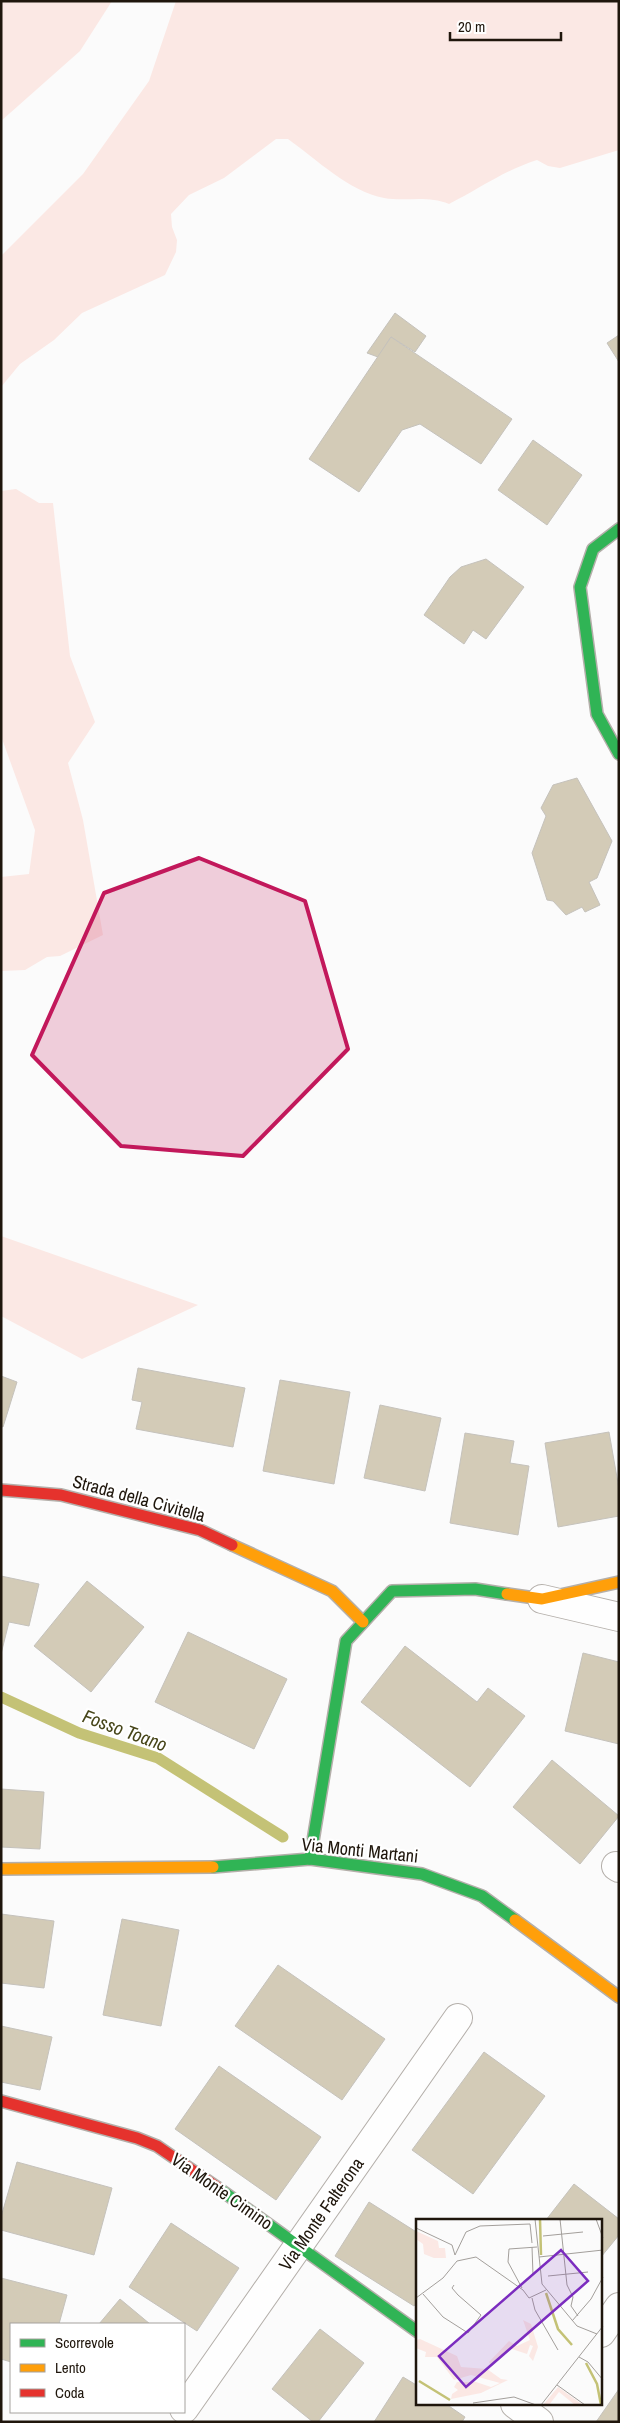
<svg xmlns="http://www.w3.org/2000/svg" width="620" height="2423" viewBox="0 0 620 2423" font-family="'Archivo Narrow',sans-serif">
	<rect width="100%" height="100%" fill="#fbfbfb"/>
	<g fill="#fbe8e4">
		<polygon points="1,1 112,1 80,51 1,121"/>
		<path d="M 176,1 L 619,1 L 619,150 L 560,168 L 548,166 L 537,160 C 505,170 479,189 449,204 C 427,195 406,202 384,198 C 350,192 316,159 288,139 L 276,139 L 224,178 L 189,195 L 171,214 L 172,227 L 177,240 L 176,252 L 165,275 L 82,313 L 54,340 L 20,364 L 1,387 L 1,256 L 83,174 L 149,81 Z"/>
		<polygon points="16,489 39,503 53,503 70,656 95,722 68,763 83,820 103,935 60,956 47,957 25,970 1,971 1,877 29,874 35,830 1,736 1,491"/>
		<polygon points="1,1236 198,1305 82,1359 1,1316"/>
	</g>
	<g fill="none" stroke-linecap="round" stroke-linejoin="round">
		<polyline stroke="#c4c276" stroke-width="11" points="1,1697 79,1733 158,1758 283,1837"/>
	</g>
	<g fill="#d3cbb7" stroke="#c5c2bc">
		<polygon points="395,313 426,336 415,352 391,337 378,357 367,353"/>
		<polygon points="619,335 619,362 607,343"/>
		<polygon points="391,337 512,419 481,464 420,424 402,430 359,492 309,459"/>
		<polygon points="533,440 582,475 547,525 498,490"/>
		<polygon points="486,559 524,587 486,639 473,630 464,644 424,615 450,577 461,567"/>
		<polygon points="577,778 612,841 597,878 589,882 600,905 585,912 582,907 566,915 553,901 547,900 532,853 546,816 541,808 553,785"/>
		<polygon points="138,1368 245,1388 233,1447 136,1429 142,1402 132,1400"/>
		<polygon points="1,1376 17,1382 3,1427 1,1426"/>
		<polygon points="280,1380 350,1392 334,1484 263,1471"/>
		<polygon points="380,1405 441,1418 425,1491 364,1478"/>
		<polygon points="609,1432 619,1489 619,1516 558,1527 545,1443"/>
		<polygon points="465,1433 514,1441 510,1463 529,1466 518,1535 450,1523"/>
		<polygon points="1,1576 39,1584 29,1626 9,1622 1,1654"/>
		<polygon points="87,1581 144,1627 91,1692 34,1646"/>
		<polygon points="188,1632 287,1679 254,1749 155,1702"/>
		<polygon points="405,1646 477,1702 488,1688 525,1716 470,1787 361,1702"/>
		<polygon points="583,1653 619,1662 619,1744 565,1731"/>
		<polygon points="552,1760 619,1816 580,1864 513,1807"/>
		<polygon points="1,1789 44,1792 40,1849 1,1847"/>
		<polygon points="1,1914 54,1921 44,1988 1,1983"/>
		<polygon points="122,1919 179,1930 161,2026 103,2015"/>
		<polygon points="278,1965 385,2039 342,2100 235,2026"/>
		<polygon points="1,2026 52,2037 40,2090 1,2082"/>
		<polygon points="484,2052 545,2096 473,2194 412,2150"/>
		<polygon points="219,2066 321,2137 276,2200 175,2129"/>
		<polygon points="17,2162 112,2188 94,2255 1,2230 1,2217"/>
		<polygon points="574,2184 619,2219 619,2235 601,2257 601,2220 546,2220"/>
		<polygon points="369,2202 418,2233 418,2301 414,2306 335,2256"/>
		<polygon points="171,2223 239,2268 197,2331 129,2287"/>
		<polygon points="1,2278 67,2295 59,2324 11,2324 11,2362 1,2359"/>
		<polygon points="120,2299 150,2324 99,2324"/>
		<polygon points="320,2329 364,2363 318,2422 313,2422 272,2389"/>
		<polygon points="403,2377 418,2386 418,2404 446,2404 465,2417 462,2422 374,2422"/>
		<polygon points="619,2389 619,2422 596,2422"/>
	</g>
	<g fill="none" stroke-linecap="round" stroke-linejoin="round">
		<defs>
			<g id="street">
				<polyline points="542,1599 619,1617"/>
				<polyline points="616,1866 619,1868"/>
				<polyline points="601,2333 619,2307"/>
				<polyline points="515,2404 539,2422"/>
				<polyline points="184,2409 458,2018"/>
			</g>
			<g id="fast">
				<polyline points="619,529 593,549 580,587 597,714 619,754"/>
				<polyline points="310,1859 346,1641 392,1591 475,1589 507,1594"/>
				<polyline points="213,1867 310,1859 422,1874 482,1896 515,1920"/>
				<polyline points="218,2188 418,2332"/>
			</g>
			<g id="slow">
				<polyline points="232,1545 332,1591 363,1622"/>
				<polyline points="507,1594 542,1599 619,1582"/>
				<polyline points="1,1869 213,1867"/>
				<polyline points="515,1920 619,1997"/>
			</g>
			<g id="jam">
				<polyline points="1,1490 61,1495 200,1530 232,1545"/>
				<polyline points="1,2101 137,2138 157,2146 218,2188"/>
			</g>
		</defs>
		<use href="#street" stroke="#b4afaa" stroke-width="30"/>
		<use href="#fast" stroke="#b4afaa" stroke-width="14"/>
		<use href="#slow" stroke="#b4afaa" stroke-width="14"/>
		<use href="#jam" stroke="#b4afaa" stroke-width="14"/>
		<use href="#street" stroke="#fefefe" stroke-width="28"/>
		<use href="#fast" stroke="#30b455" stroke-width="11"/>
		<use href="#slow" stroke="#ff9f0a" stroke-width="11"/>
		<use href="#jam" stroke="#e5322d" stroke-width="11"/>
	</g>
	<path fill="#c2185b" fill-opacity="0.2" stroke="#c2185b" stroke-width="4" stroke-linejoin="round" d="M 199,858 L 305,901 L 348,1049 L 243,1156 L 121,1146 L 32,1055 L 104,893 Z"/>
	<g text-anchor="middle" dominant-baseline="central" stroke-width="4.5" stroke-linejoin="round" paint-order="stroke">
		<g font-size="18" fill="#1f160c" stroke="#fff">
			<text transform="translate(139 1498) rotate(15)">Strada della Civitella</text>
			<text transform="translate(360 1850) rotate(6)">Via Monti Martani</text>
			<text transform="translate(222 2191) rotate(35)">Via Monte Cimino</text>
			<text transform="translate(321 2214) rotate(-55)">Via Monte Falterona</text>
		</g>
		<g font-size="19" font-style="italic" fill="#47461a" stroke="#fff">
			<text transform="translate(125 1730) rotate(20)">Fosso Toano</text>
		</g>
	</g>
	<g transform="translate(416 2219)">
		<rect width="186" height="186" fill="#fbfbfb"/>
		<path d="M 0,12 L 22,22 L 23,29 L 29,29 L 30,39 L 18,39 L 8,35 L 7,25 L 0,20 ZM 107,101 L 115,105 L 122,128 L 117,142 L 113,137 L 117,127 L 114,126 L 111,135 L 93,129 L 76,147 L 73,143 L 93,122 L 101,127 L 114,121 ZM 4,120 L 41,137 L 45,148 L 71,150 L 85,160 L 92,161 L 65,174 L 35,180 L 36,175 L 42,171 L 38,168 L 41,163 L 60,163 L 75,168 L 84,164 L 55,156 L 38,161 L 21,138 L 9,138 L 10,133 L 0,129 L 0,121 ZM 142,168 L 167,186 L 159,186 L 143,173 L 133,186 L 127,186 Z" fill="#fbe8e4"/>
		<path fill="none" stroke="#c4c276" stroke-width="2.5" d="M 124,0 L 125,36M 130,74 L 142,110 L 156,126M 170,144 L 181,165 L 185,186M 3,162 L 34,181"/>
		<path fill="none" stroke="#a39f9b" stroke-width="1" d="M 119,0 L 126,65 L 161,107 L 181,115M 144,0 L 151,66 L 157,78 L 155,87 L 162,97M 180,0 L 187,19M 0,9 L 36,26 L 39,36M 127,17 L 167,13M 116,28 L 117,56M 39,36 L 50,13 L 64,7 L 114,5 L 116,24M 123,38 L 187,31M 132,57 L 172,53M 106,69 L 92,43 L 93,30 L 121,28M 7,75 L 27,98 L 52,114 L 65,96 L 42,76 L 36,69 L 38,66M 0,79 L 27,59 L 41,42 L 60,38 L 107,71 L 113,79 L 130,71M 116,79 L 119,91 L 142,131M 156,102 L 175,80 L 187,58M 163,138 L 172,143 L 187,161M 141,166 L 169,186M 57,184 L 98,178 L 120,186M 125,186 L 187,107"/>
		<path fill="#7b2cbf" fill-opacity="0.15" stroke="#7b2cbf" stroke-width="2.5" d="M 145,31 L 172,62 L 50,168 L 23,137 Z"/>
		<rect width="186" height="186" fill="none" stroke="#1f160c" stroke-width="2.5"/>
	</g>
	<rect width="620" height="2423" fill="none" stroke="#1f160c" stroke-width="5"/>
	<rect x="10" y="2323" width="175" height="90" fill="#ffffff" stroke="#a5a29e"/>
	<rect x="20" y="2339" width="25" height="8" fill="#30b455" stroke="#a5a29e"/>
	<text x="55" y="2348" font-size="15" fill="#1f160c">Scorrevole</text>
	<rect x="20" y="2364" width="25" height="8" fill="#ff9f0a" stroke="#a5a29e"/>
	<text x="55" y="2373" font-size="15" fill="#1f160c">Lento</text>
	<rect x="20" y="2389" width="25" height="8" fill="#e5322d" stroke="#a5a29e"/>
	<text x="55" y="2398" font-size="15" fill="#1f160c">Coda</text>
	<path d="M450 32v8h111v-8" fill="none" stroke="#1f160c" stroke-width="2.5"/>
	<text x="458" y="32" font-size="15" fill="#1f160c" stroke="#ffffff" stroke-width="4" paint-order="stroke">20 m</text>
</svg>
